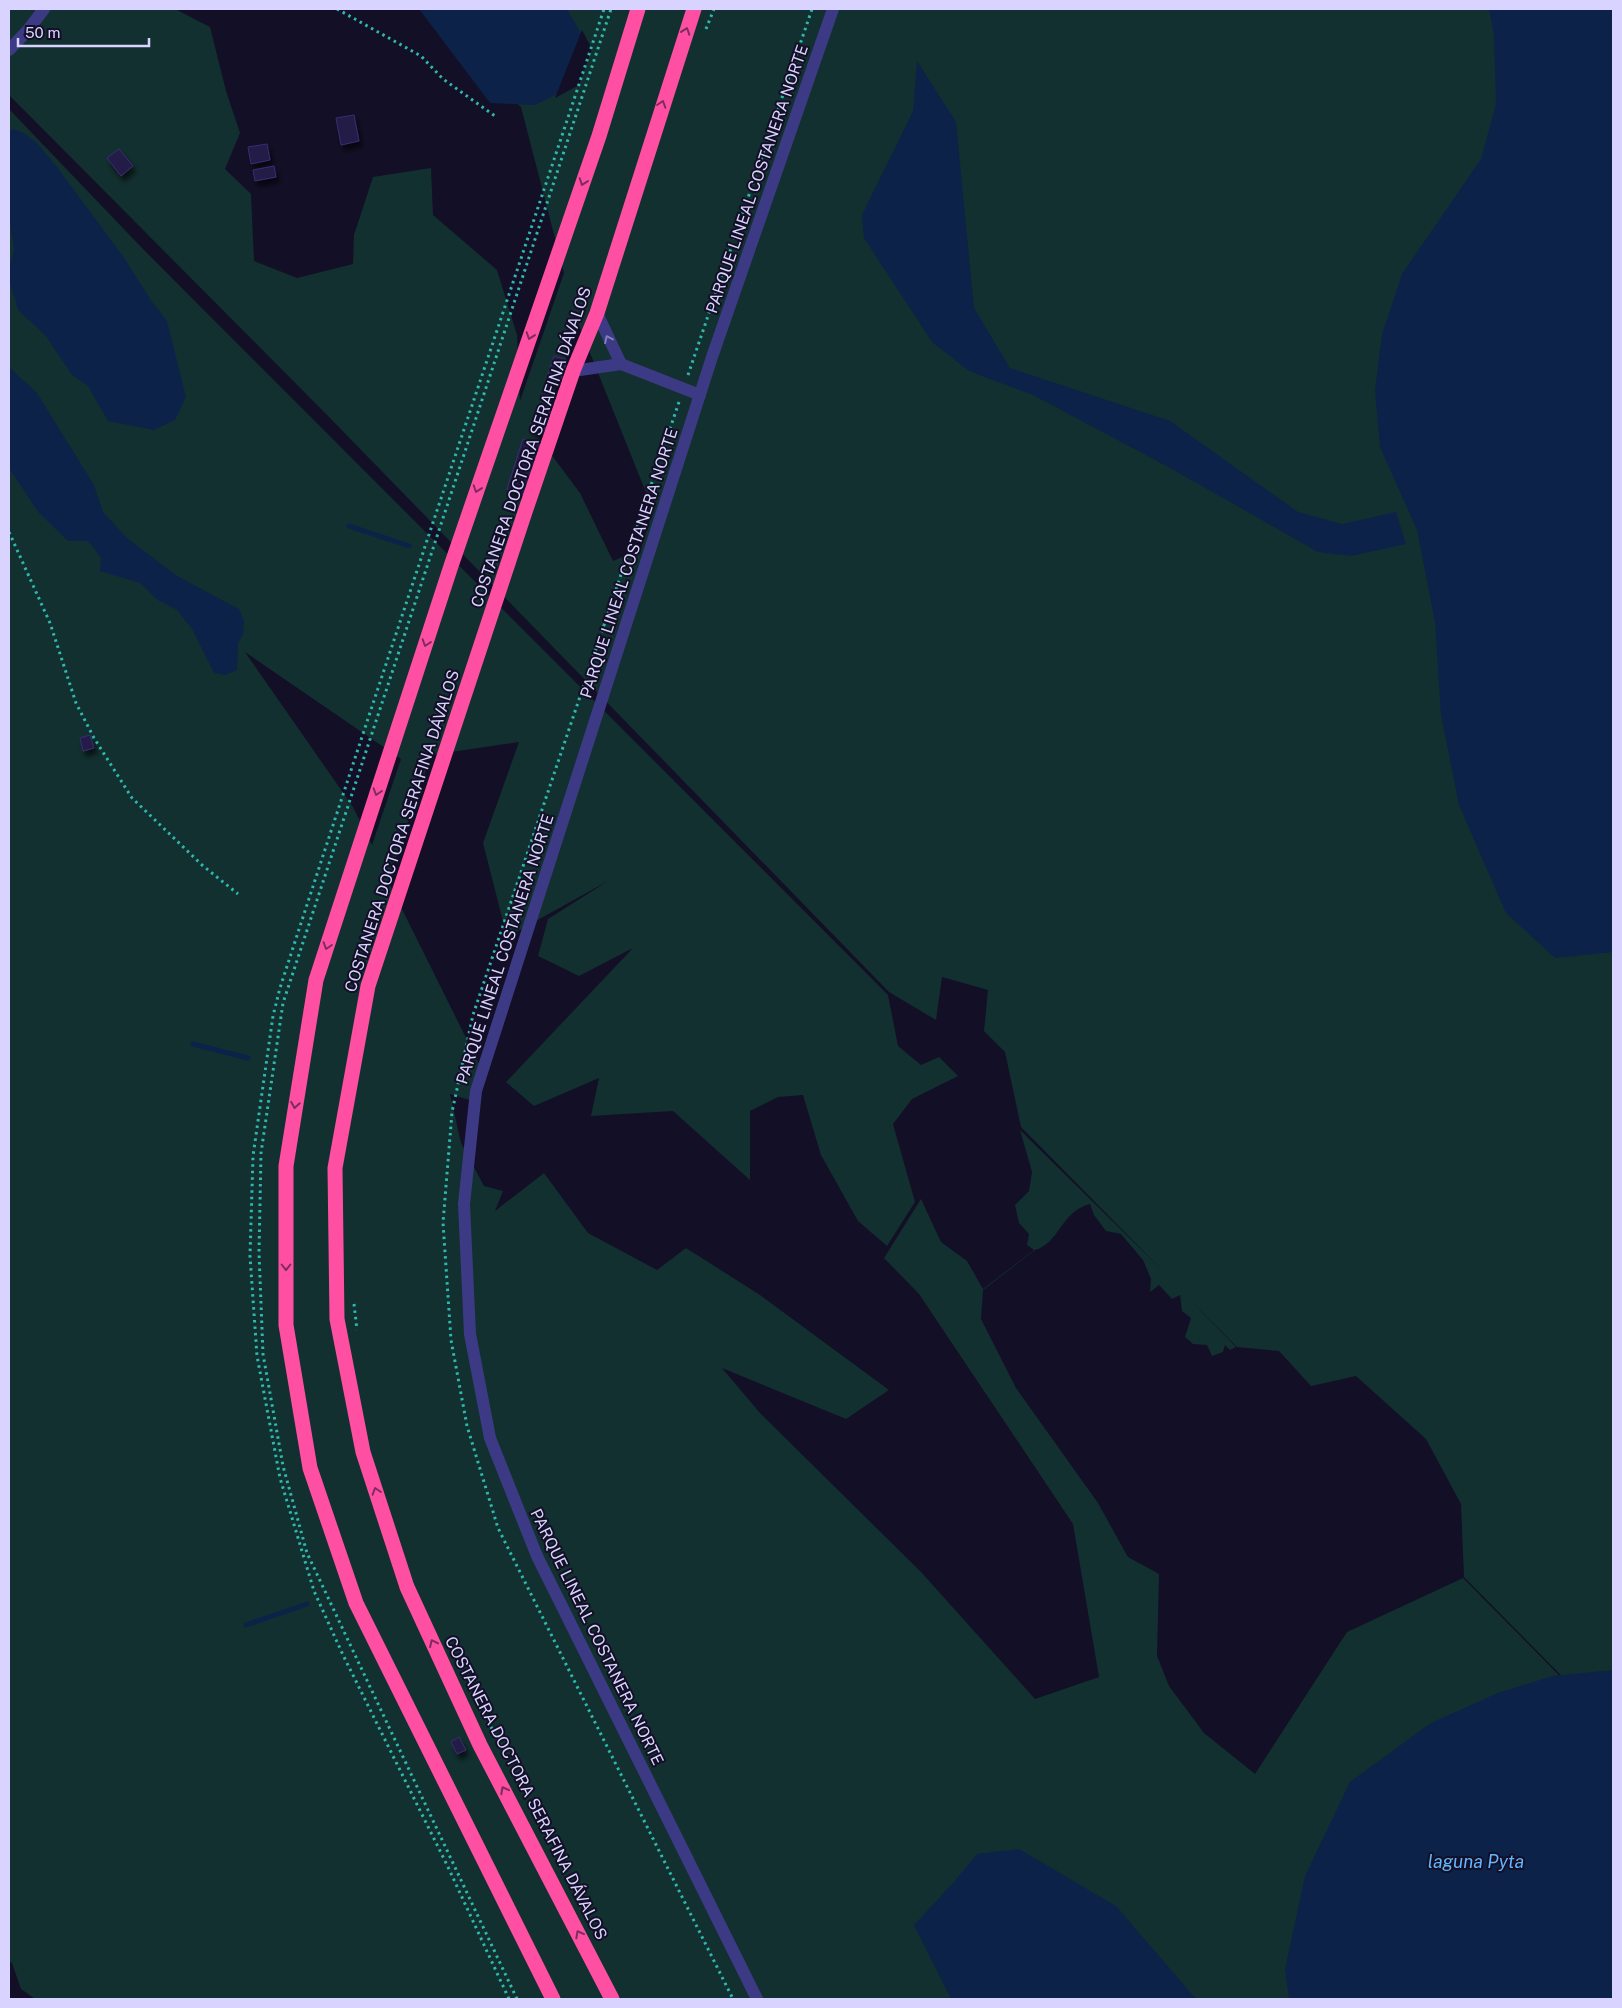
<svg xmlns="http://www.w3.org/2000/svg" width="1622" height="2008" viewBox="0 0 1622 2008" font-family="'Public Sans',sans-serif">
	<defs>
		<filter id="shadow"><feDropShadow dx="3" dy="5.5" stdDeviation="2.5" flood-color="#0009"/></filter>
	</defs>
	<rect width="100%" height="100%" fill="#130f26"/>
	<path fill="#12302f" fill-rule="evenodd" d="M 9,9 L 175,9 L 210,27 L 226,91 L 240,133 L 225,169 L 251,194 L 254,261 L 297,278 L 353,264 L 354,235 L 373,177 L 431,168 L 433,215 L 497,270 L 517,335 L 520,401 L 564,273 L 521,107 L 445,40 L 430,9 L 1613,9 L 1613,1728 L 1464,1577 L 1461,1504 L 1426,1439 L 1356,1376 L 1311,1386 L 1279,1351 L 1237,1347 L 1189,1299 L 1236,1347 L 1230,1350 L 1225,1345 L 1223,1352 L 1212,1356 L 1207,1345 L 1193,1344 L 1185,1337 L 1191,1318 L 1182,1311 L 1180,1295 L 1172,1299 L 1159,1285 L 1150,1292 L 1151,1279 L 1143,1260 L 1121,1234 L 1106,1231 L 1094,1215 L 1090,1204 C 1060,1212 1060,1243 1035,1250 L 983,1290 L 981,1319 L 1016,1388 L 1098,1503 L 1128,1557 L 1159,1574 L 1157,1656 L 1169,1686 L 1204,1733 L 1255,1774 L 1347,1632 L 1463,1578 L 1613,1730 L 1613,1999 L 35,1999 L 21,1989 L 12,1963 L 9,1961 L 9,109 L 143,249 L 888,995 L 898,1046 L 921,1065 L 939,1057 L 958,1076 L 912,1099 L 893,1124 L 915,1202 L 887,1246 L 858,1221 L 821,1155 L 803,1095 L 778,1097 L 750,1111 L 750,1180 L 673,1111 L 591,1116 L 599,1078 L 534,1106 L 506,1082 L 633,948 L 579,976 L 538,956 L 548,919 L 608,881 L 507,937 L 483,843 L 519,742 L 431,755 L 388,881 L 483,1072 L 480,1103 L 450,1094 L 461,1143 L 484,1186 L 503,1191 L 495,1211 L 544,1173 L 588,1233 L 657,1270 L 686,1248 L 760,1295 L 889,1390 L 846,1419 L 722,1368 L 760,1413 L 921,1572 L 1035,1699 L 1099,1677 L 1073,1524 L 919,1294 L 884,1258 L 921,1199 L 941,1242 L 967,1261 L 983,1289 L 1034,1250 L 1027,1245 L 1029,1234 L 1019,1223 L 1015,1205 L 1029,1191 L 1032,1172 L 1020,1130 L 1163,1271 L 1021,1127 L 1005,1052 L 984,1031 L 988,990 L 942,977 L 936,1020 L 889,992 L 329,417 L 9,95 ZM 578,323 L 653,510 L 641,549 L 613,561 L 580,493 L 539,438 ZM 245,652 L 401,759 L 372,845 L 353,807 Z"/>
	<g fill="#0c2248">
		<polygon points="419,9 567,9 590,49 577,84 535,105 490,103"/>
		<polygon points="1489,9 1613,9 1613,952 1555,958 1506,913 1459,805 1441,715 1435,622 1417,530 1380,447 1375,390 1382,334 1402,274 1481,159 1496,104 1494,35"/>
		<polygon points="917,61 956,122 974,308 1010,368 1170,421 1298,512 1342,524 1396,512 1406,544 1351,556 1318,552 1172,469 1033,395 969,371 932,342 864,238 862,215 913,111"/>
		<polygon points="13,129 22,132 37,143 57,167 125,259 150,299 167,321 186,397 175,420 154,430 108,421 88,386 72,375 45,335 18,310 9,280 9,269 14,250 9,215 9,131"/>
		<polygon points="9,367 37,393 94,485 103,512 127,538 177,576 239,609 244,621 243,635 238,643 237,670 225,675 214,673 192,629 177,610 156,599 140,583 100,571 101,558 88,541 68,541 39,513 9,468"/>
		<polygon points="1613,1670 1613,1999 1289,1999 1285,1969 1305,1876 1350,1782 1431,1723 1498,1693 1553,1676"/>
		<polygon points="1019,1849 1116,1906 1196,1999 951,1999 914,1925 953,1883 977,1854"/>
	</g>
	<polygon fill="#130f26" points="582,30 592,49 579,85 555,98"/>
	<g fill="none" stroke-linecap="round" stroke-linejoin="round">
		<g stroke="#0c2248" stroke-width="5">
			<polyline points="349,526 409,546"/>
			<polyline points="193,1044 248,1058"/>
			<polyline points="246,1625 307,1604"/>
		</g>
	</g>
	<g fill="#241b47" stroke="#3b2d73" filter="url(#shadow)">
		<polygon points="354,115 359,141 341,145 336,118"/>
		<polygon points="267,144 270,160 251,164 248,147"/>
		<polygon points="119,149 133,166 121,176 107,158"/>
		<polygon points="274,166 276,177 255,181 253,170"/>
		<polygon points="554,356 567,360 559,385 546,381"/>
		<polygon points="538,404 551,408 543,434 530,430"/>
		<polygon points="523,439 540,445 524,495 507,489"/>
		<polygon points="90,735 94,748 83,751 80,738"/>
		<polygon points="459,1737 466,1750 457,1754 451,1742"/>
	</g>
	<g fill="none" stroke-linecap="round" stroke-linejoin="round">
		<g stroke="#2fb8b0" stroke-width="3" stroke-dasharray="2.5 4" stroke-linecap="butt">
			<polyline points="337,9 421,56 443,79 495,116"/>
			<polyline points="706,29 714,9"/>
			<polyline points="688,375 812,9"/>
			<polyline points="679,402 473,1015 452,1112 443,1223 451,1340 467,1426 498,1528 733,1999"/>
			<polyline points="9,532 50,623 76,703 94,738 132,798 202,865 238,894"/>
			<polyline points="354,1304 357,1330"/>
			<polyline points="491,1727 502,1748"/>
			<path d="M 509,1999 L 448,1867 L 343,1655 L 314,1591 L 280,1478 L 257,1356 L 250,1256 L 253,1156 L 273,1016 L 280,988 C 386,660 496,335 604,9"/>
			<polyline points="517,1999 307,1553 283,1466 263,1354 259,1253 261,1153 283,1003 611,9"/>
		</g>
		<g stroke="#3d3a85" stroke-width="12">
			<polyline points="9,50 28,30 44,9"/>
			<polyline points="597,313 621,364"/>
			<polyline points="573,371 621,364 700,395"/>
			<polyline points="757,1999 537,1556 490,1438 470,1334 464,1204 476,1091 712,357 833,9"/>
		</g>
		<g stroke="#ff4fa3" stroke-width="15">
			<polyline points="553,1999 356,1603 310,1468 286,1325 286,1166 316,980 451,566 599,136 638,9"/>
			<polyline points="612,1999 480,1745 407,1587 363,1452 337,1319 335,1168 368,986 525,512 573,371 597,313 694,9"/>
		</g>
	</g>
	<defs><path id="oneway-chevron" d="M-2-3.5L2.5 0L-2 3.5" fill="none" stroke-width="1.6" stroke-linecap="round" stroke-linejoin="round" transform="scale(1.25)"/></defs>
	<g stroke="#7d2c5e">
		<use href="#oneway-chevron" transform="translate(686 31) rotate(-71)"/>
		<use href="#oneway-chevron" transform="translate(662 104) rotate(-72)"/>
		<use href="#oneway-chevron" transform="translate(583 182) rotate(109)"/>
		<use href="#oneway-chevron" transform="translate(530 336) rotate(109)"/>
		<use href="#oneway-chevron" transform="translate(477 489) rotate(109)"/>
		<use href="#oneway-chevron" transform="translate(426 643) rotate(108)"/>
		<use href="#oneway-chevron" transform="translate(377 792) rotate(108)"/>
		<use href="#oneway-chevron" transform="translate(327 946) rotate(108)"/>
		<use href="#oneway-chevron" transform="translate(295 1105) rotate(99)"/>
		<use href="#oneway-chevron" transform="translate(286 1267) rotate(90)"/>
		<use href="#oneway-chevron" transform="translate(376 1491) rotate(-108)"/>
		<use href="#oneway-chevron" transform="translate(433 1643) rotate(-115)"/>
		<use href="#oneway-chevron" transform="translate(504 1790) rotate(-118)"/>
		<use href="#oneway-chevron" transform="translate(579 1934) rotate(-118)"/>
	</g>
	<use stroke="#837fbc" href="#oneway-chevron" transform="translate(608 339) rotate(-115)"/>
	<g text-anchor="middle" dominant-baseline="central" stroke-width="4" stroke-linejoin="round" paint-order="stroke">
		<g font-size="16" fill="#d9d4ff" stroke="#130f26">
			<text transform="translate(757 179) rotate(-71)">PARQUE LINEAL COSTANERA NORTE</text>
			<text transform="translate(531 447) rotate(-71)">COSTANERA DOCTORA SERAFINA DÁVALOS</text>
			<text transform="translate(629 563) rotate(-72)">PARQUE LINEAL COSTANERA NORTE</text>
			<text transform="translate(402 831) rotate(-72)">COSTANERA DOCTORA SERAFINA DÁVALOS</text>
			<text transform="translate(505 949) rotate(-72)">PARQUE LINEAL COSTANERA NORTE</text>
			<text transform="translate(597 1637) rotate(64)">PARQUE LINEAL COSTANERA NORTE</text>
			<text transform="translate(526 1788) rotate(63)">COSTANERA DOCTORA SERAFINA DÁVALOS</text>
		</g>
		<g font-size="18" font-style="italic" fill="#62b6ff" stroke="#130f26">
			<text x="1476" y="1861">laguna Pyta</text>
		</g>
	</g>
	<rect width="1622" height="2008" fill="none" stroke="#d9d4ff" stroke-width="20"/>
	<path d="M18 38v8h131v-8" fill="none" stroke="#d9d4ff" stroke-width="2.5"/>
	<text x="25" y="38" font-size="15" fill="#d9d4ff" stroke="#130f26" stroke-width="4" paint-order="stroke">50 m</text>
</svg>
